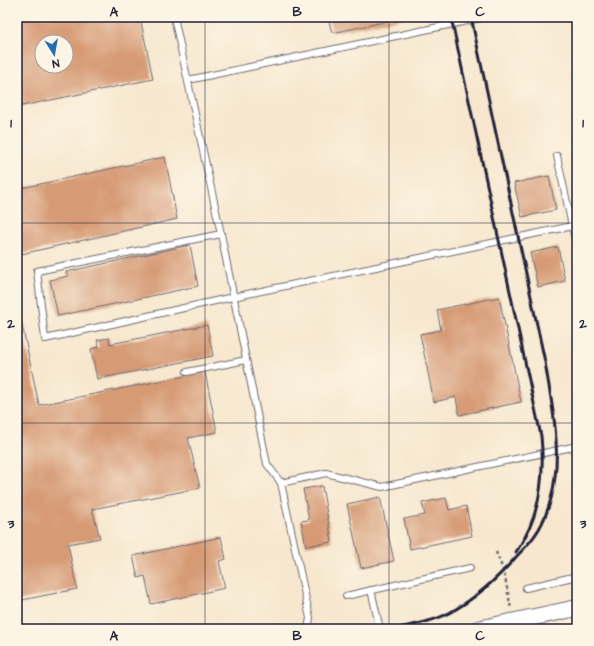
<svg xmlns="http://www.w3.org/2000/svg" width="594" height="646" viewBox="0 0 594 646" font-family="'Architects Daughter',sans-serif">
	<rect width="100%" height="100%" fill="#fcf5e5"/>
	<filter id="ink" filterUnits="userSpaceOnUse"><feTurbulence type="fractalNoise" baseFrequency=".025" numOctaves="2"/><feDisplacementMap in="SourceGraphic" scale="8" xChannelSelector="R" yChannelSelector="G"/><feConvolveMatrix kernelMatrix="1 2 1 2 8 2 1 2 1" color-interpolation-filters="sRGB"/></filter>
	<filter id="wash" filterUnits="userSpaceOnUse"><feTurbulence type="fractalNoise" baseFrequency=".012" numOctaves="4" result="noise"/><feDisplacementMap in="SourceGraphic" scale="16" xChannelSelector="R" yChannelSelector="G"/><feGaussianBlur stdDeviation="0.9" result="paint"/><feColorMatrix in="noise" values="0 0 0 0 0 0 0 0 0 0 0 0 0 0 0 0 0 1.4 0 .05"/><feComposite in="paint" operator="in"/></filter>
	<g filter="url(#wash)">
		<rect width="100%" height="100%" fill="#f7e7ce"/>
		<g id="blocks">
			<g fill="#d69a75" fill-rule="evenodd">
				<path d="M 17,17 L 140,17 L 153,79 L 17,107 ZM 42,42 L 66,42 L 66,66 L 42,66 Z"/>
				<polygon points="328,17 403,17 403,18 332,33"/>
				<polygon points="165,157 177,219 17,255 17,189"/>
				<polygon points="549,176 556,210 522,217 514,183"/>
				<polygon points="190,245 198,286 58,316 50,280 68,276 66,272"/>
				<polygon points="558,247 565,281 538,287 530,253"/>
				<polygon points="499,297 521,402 459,415 456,397 434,402 420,334 441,330 437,310"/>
				<polygon points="17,301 39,405 205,372 217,432 188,438 200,488 92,509 100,538 68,544 77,589 17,601"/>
				<polygon points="207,325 213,356 97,379 91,349 99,347 97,340 109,338 110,344"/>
				<polygon points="322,486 332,542 306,546 301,521 309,520 303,489"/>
				<polygon points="380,497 394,561 361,568 347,504"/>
				<polygon points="446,498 449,510 466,506 472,536 410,549 404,519 425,515 422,503"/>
				<polygon points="221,537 226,559 219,561 225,588 151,604 145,576 138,578 133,556"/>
			</g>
		</g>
	</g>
	<g filter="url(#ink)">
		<use href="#blocks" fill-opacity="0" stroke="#6d676e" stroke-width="1"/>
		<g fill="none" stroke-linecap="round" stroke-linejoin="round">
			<defs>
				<g id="service">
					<polyline points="174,17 221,234 267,464 281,483 310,618 308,629"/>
					<polyline points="188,80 486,17"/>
					<polyline points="557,156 577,249"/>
					<polyline points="221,234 37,271 45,339 233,297 577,225"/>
					<polyline points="187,372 246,360"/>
					<polyline points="281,483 326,473 382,487 577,446"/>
					<polyline points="526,588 577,576"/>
					<polyline points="371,590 380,629"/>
					<polyline points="346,596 470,568"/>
				</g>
				<polyline id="tertiary" points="478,629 577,608"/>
			</defs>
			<use href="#service" stroke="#6d676e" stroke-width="8"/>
			<use href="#tertiary" stroke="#6d676e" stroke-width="18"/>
			<polyline stroke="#6d676e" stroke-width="2.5" stroke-dasharray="3 3" stroke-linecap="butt" points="496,552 504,572 511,609"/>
			<use href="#service" stroke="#fff" stroke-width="6"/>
			<use href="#tertiary" stroke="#fff" stroke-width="16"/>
			<g stroke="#22223b" stroke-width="3">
				<path d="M 451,17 L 541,436 C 545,477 540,518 516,552"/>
				<path d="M 394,629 C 412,625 432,622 449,613 C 475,599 497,579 516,557 C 525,548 533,539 539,529 C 548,513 553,494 555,477 C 560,439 551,400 545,362 L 471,17"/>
			</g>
		</g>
	</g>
	<path fill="none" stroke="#22223b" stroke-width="1" stroke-opacity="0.55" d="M 205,17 L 205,629M 389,17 L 389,629M 17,223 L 577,223M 17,423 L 577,423"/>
	<rect width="594" height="646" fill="none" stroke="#fcf5e5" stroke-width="44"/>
	<g transform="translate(54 54) rotate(169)"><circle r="19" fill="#fcf5e5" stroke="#a5a1a1"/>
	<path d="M0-3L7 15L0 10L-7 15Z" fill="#1f6fb2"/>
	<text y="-6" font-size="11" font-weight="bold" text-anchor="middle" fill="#22223b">N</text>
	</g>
	<rect x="22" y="22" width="550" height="602" fill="none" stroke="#22223b" stroke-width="1.5"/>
	<g font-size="13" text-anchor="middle" font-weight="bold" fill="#22223b">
		<text x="114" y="16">A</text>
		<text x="297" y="16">B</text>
		<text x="480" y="16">C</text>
		<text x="11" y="127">1</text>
		<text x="583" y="127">1</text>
		<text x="11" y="328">2</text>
		<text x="583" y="328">2</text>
		<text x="11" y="528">3</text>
		<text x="583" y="528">3</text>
		<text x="114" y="640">A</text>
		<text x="297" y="640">B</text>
		<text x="480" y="640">C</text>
	</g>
</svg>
